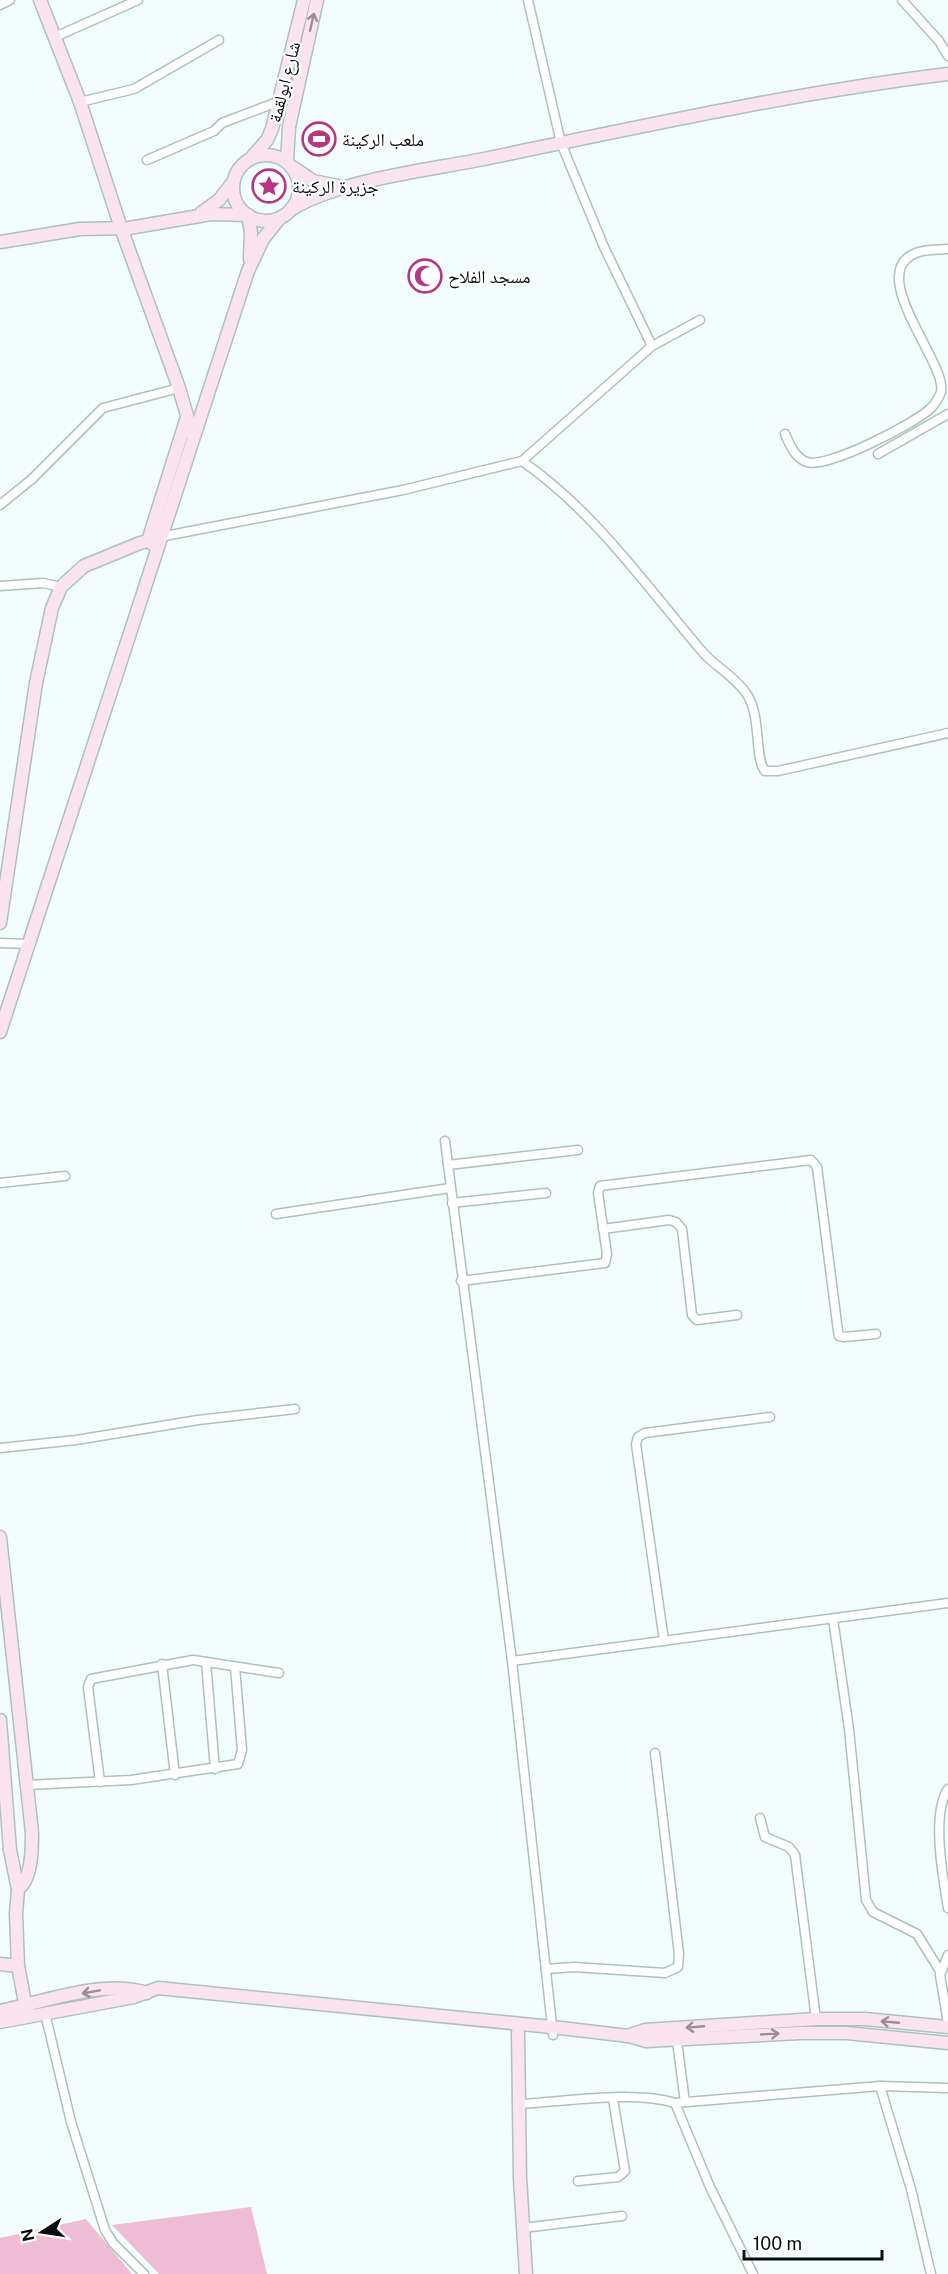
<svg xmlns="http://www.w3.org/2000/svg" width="948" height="2274" viewBox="0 0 948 2274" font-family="'Public Sans','Noto Naskh Arabic',sans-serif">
	<rect width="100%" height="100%" fill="#f1fefb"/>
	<g fill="#efbcd5">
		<polygon points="251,2207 267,2274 159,2274 112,2225"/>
		<polygon points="86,2219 132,2274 0,2274 0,2238"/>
	</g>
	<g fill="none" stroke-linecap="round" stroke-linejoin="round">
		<defs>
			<g id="street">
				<polyline points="528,0 561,143 604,247 652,346"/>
				<polyline points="902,0 939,41 948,56"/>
				<polyline points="0,5 10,0"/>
				<polyline points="55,37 138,0"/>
				<polyline points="80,102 134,89 219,40"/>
				<polyline points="147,160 214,131 222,123 280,101"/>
				<path d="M 785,434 C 790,445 795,458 807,462 C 827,469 916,423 931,408 C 935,404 939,397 941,392 C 948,364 864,273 916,253 C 925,249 938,250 948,249"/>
				<polyline points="878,454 948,414"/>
				<path d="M 522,461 C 594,511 644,583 700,649 C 713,666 734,675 746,693 C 762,715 754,758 765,771 L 778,771 L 948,733"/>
				<polyline points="0,505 32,479 103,408 179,388"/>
				<polyline points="160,537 403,490 522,461 652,346 700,320"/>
				<polyline points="0,586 43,583 61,587"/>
				<polyline points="0,943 30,944"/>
				<polyline points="445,1141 512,1661 553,2035"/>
				<polyline points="448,1165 578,1150"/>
				<polyline points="0,1183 65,1176"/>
				<polyline points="452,1203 546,1193"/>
				<polyline points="276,1214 450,1188"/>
				<polyline points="603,1229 669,1220 676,1222 682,1229 692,1315 697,1320 737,1315"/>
				<polyline points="461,1281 605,1263 607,1254 598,1193 600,1186 811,1160 817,1167 838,1331 839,1336 844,1337 876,1334"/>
				<polyline points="0,1448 76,1440 198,1420 295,1409"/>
				<polyline points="833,1619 849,1729 866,1900 873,1912 917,1934 940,1971"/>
				<polyline points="664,1641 636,1444 638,1437 645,1433 770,1417"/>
				<polyline points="512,1661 948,1603"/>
				<polyline points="206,1662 215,1769"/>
				<polyline points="162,1664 175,1775"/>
				<polyline points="100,1782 88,1687 91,1679 193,1660 279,1673"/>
				<polyline points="26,1785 131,1780 238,1764 242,1750 235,1667"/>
				<path d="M 948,1789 C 931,1814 943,1878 948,1908"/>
				<polyline points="760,1818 765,1837 789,1847 795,1855 816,2019"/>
				<polyline points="948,1955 940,1975 948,2023"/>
				<polyline points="546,1969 574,1967 665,1973 678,1967 679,1954 655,1753"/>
				<polyline points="45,2013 71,2122 105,2230 113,2243 144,2274"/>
				<polyline points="677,2041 685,2102"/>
				<polyline points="880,2086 911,2189 931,2274"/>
				<path d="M 519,2104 C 563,2102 634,2090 675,2103"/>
				<polyline points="578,2181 618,2177 625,2171 613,2099"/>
				<polyline points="523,2228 622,2216"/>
				<polyline points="753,2274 710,2187 675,2103 880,2086 948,2088"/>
			</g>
			<g id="secondary">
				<polyline points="40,0 80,102 121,228 179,388 193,436"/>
				<circle cx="266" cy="188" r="33"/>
				<polyline points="253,156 267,140 272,129 304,0"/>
				<polyline points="287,162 289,127 317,0"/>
				<polyline points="294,168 313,181 338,186"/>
				<path d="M 292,209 C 339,180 429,170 484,159 C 638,127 792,93 948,74"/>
				<polyline points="201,213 219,200 233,182"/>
				<polyline points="248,215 251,233 250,259"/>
				<polyline points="0,242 80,229 129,228 211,214 247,215"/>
				<polyline points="148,541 186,420"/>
				<polyline points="0,923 36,683 52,608 61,587 84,566 140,543 148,541 157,547"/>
				<polyline points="0,1032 248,271 263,239 279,219"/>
				<path d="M 0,1537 L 32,1833 C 32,1849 32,1879 18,1889"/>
				<polyline points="0,1720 10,1850 18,1889 16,1914 18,1966 27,2013"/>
				<polyline points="0,1964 18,1966"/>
				<path d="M 0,2011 C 45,2002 101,1979 147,1993"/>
				<polyline points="0,2022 134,1997 158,1988 552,2027 629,2036 646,2041 800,2033 847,2033 948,2043"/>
				<polyline points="518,2032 520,2178 526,2274"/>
				<polyline points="627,2036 645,2030 816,2019 865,2019 948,2027"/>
			</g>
		</defs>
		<use href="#street" stroke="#adc1bd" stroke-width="11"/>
		<use href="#secondary" stroke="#adc1bd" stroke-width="15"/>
		<use href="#street" stroke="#fff" stroke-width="8"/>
		<use href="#secondary" stroke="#fce3f0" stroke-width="12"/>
	</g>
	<defs><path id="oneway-shaft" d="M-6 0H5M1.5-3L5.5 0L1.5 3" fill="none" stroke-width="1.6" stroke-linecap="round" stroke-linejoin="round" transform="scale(1.5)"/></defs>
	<g stroke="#9a8d95">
		<use href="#oneway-shaft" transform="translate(312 22) rotate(-77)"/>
		<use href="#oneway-shaft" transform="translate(91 1992) rotate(170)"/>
		<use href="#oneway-shaft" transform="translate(890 2022) rotate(-175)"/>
		<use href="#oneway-shaft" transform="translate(695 2027) rotate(175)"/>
		<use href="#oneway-shaft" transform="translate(770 2034) rotate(-3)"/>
	</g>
	<defs>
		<symbol id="stadium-ring" viewBox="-11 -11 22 22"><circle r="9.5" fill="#fff" stroke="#b53683" stroke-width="1.5"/><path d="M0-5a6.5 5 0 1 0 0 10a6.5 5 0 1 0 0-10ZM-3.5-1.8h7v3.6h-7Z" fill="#b53683"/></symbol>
		<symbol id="sight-ring" viewBox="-11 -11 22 22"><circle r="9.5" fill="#fff" stroke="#b53683" stroke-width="1.5"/><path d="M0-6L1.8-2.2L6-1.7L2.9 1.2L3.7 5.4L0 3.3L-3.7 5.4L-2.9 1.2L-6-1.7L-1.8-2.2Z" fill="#b53683"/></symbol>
		<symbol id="mosque-ring" viewBox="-11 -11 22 22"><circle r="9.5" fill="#fff" stroke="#b53683" stroke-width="1.5"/><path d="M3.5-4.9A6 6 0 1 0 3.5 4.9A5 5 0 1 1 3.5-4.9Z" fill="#b53683"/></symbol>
	</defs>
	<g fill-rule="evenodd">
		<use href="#stadium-ring" x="300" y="120" width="38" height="38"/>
		<use href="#sight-ring" x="250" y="167" width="38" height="38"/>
		<use href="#mosque-ring" x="406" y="257" width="38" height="38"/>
	</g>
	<g text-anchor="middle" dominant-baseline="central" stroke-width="4.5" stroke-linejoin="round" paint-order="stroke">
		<g font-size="18" fill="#070d0c" stroke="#fff">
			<text transform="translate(284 82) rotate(-76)">شارع ابولقمة</text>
		</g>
		<g font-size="18" fill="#070d0c" stroke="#fff" text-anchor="start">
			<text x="342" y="139">ملعب الركينة</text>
			<text x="292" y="186">جزيرة الركينة</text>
			<text x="448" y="276">مسجد الفلاح</text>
		</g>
	</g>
	<g transform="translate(42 2232) rotate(258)" stroke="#ffffff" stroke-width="4.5" paint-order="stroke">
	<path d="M0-4.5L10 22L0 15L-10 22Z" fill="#070d0c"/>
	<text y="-9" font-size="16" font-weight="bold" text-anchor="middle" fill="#070d0c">N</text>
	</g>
	<path d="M744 2250v9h138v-9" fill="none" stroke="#070d0c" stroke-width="3"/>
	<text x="753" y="2250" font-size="18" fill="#070d0c" stroke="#ffffff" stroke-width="4.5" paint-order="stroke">100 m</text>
</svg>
